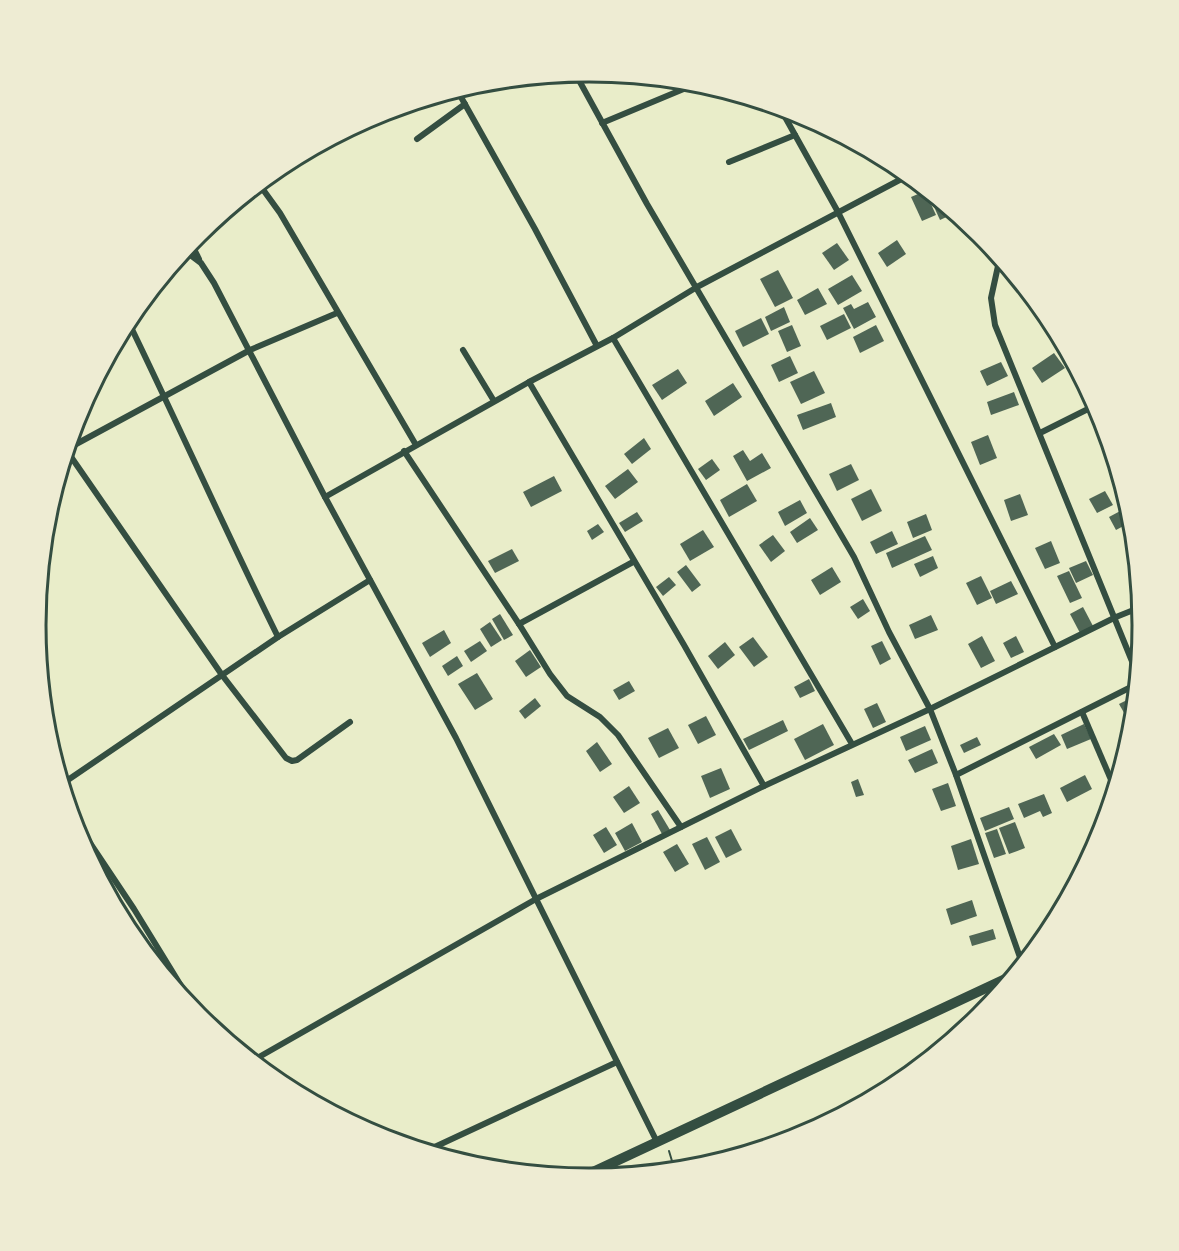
<svg xmlns="http://www.w3.org/2000/svg" width="1179" height="1251" viewBox="0 0 1179 1251" font-family="Montserrat,sans-serif">
	<rect width="100%" height="100%" fill="#e9edc9"/>
	<g fill="#4f6655">
		<polygon points="926,189 955,213 940,220"/>
		<polygon points="925,191 936,215 922,221 911,197"/>
		<polygon points="897,240 906,254 887,267 878,253"/>
		<polygon points="837,243 849,260 834,270 822,253"/>
		<polygon points="778,270 793,298 775,307 760,279"/>
		<polygon points="852,275 862,291 838,305 828,289"/>
		<polygon points="818,288 827,304 805,315 797,300"/>
		<polygon points="868,302 876,317 854,329 843,308 851,304 854,309"/>
		<polygon points="784,307 790,322 771,331 765,317"/>
		<polygon points="844,314 851,328 827,340 820,326"/>
		<polygon points="1046,314 1059,335 1052,339 1040,317"/>
		<polygon points="761,318 769,334 743,347 735,331"/>
		<polygon points="792,325 801,346 787,352 778,331"/>
		<polygon points="876,325 884,341 860,353 853,337"/>
		<polygon points="1054,353 1065,368 1042,383 1032,368"/>
		<polygon points="790,356 798,373 779,382 771,365"/>
		<polygon points="1001,362 1008,376 987,386 980,371"/>
		<polygon points="678,369 687,383 662,400 652,385"/>
		<polygon points="814,371 825,393 801,404 790,382"/>
		<polygon points="733,383 742,397 714,416 705,401"/>
		<polygon points="1014,392 1019,405 991,415 987,402"/>
		<polygon points="831,403 836,417 803,430 797,415"/>
		<polygon points="988,435 997,458 980,465 971,442"/>
		<polygon points="644,438 651,449 632,464 624,454"/>
		<polygon points="743,450 750,461 762,453 771,468 747,481 733,456"/>
		<polygon points="712,459 720,470 706,480 698,469"/>
		<polygon points="851,464 859,480 837,491 829,474"/>
		<polygon points="628,469 638,482 615,499 605,486"/>
		<polygon points="554,476 562,491 531,507 523,492"/>
		<polygon points="1122,482 1126,498 1125,498 1118,484"/>
		<polygon points="747,484 757,501 729,517 720,500"/>
		<polygon points="871,489 882,511 862,521 851,499"/>
		<polygon points="1105,491 1113,505 1097,513 1089,499"/>
		<polygon points="1020,494 1028,515 1011,521 1004,500"/>
		<polygon points="800,500 807,513 785,526 778,512"/>
		<polygon points="1124,509 1131,522 1116,530 1109,517"/>
		<polygon points="637,512 643,521 625,532 619,523"/>
		<polygon points="926,514 932,530 913,538 907,522"/>
		<polygon points="810,518 818,530 797,543 790,532"/>
		<polygon points="598,524 604,532 592,540 587,531"/>
		<polygon points="703,530 714,547 690,561 680,544"/>
		<polygon points="892,531 898,544 876,554 870,542"/>
		<polygon points="773,535 785,551 771,562 759,545"/>
		<polygon points="925,536 932,550 892,568 886,553"/>
		<polygon points="1051,541 1060,563 1045,569 1035,548"/>
		<polygon points="512,549 519,561 495,573 488,561"/>
		<polygon points="933,556 938,568 920,577 914,564"/>
		<polygon points="1086,561 1093,575 1076,583 1069,568"/>
		<polygon points="686,565 701,585 692,592 677,572"/>
		<polygon points="832,567 841,582 820,595 811,580"/>
		<polygon points="1069,571 1082,598 1070,603 1057,576"/>
		<polygon points="981,576 992,598 977,605 966,583"/>
		<polygon points="669,577 676,585 663,596 656,587"/>
		<polygon points="1011,581 1018,594 996,604 990,591"/>
		<polygon points="863,599 870,611 858,619 850,607"/>
		<polygon points="1083,607 1093,626 1080,633 1070,614"/>
		<polygon points="500,614 513,635 504,640 492,619"/>
		<polygon points="931,615 938,630 915,639 909,625"/>
		<polygon points="490,622 502,640 491,647 480,629"/>
		<polygon points="444,630 451,643 430,657 422,643"/>
		<polygon points="982,636 995,661 981,668 968,644"/>
		<polygon points="1016,636 1024,652 1011,658 1003,643"/>
		<polygon points="753,637 768,657 754,667 739,647"/>
		<polygon points="480,641 487,651 471,662 464,651"/>
		<polygon points="882,641 891,659 880,665 871,646"/>
		<polygon points="725,642 735,655 718,669 708,656"/>
		<polygon points="530,650 541,667 526,677 515,661"/>
		<polygon points="457,656 463,666 448,676 442,666"/>
		<polygon points="477,673 493,699 475,710 458,684"/>
		<polygon points="809,679 815,691 800,698 794,687"/>
		<polygon points="629,681 635,691 619,700 613,690"/>
		<polygon points="1135,696 1134,714 1127,718 1119,704"/>
		<polygon points="535,698 541,706 525,719 519,711"/>
		<polygon points="877,703 886,722 873,728 864,709"/>
		<polygon points="706,716 716,735 698,744 688,725"/>
		<polygon points="783,720 788,731 749,750 743,739"/>
		<polygon points="823,724 834,745 805,760 794,739"/>
		<polygon points="1084,724 1091,739 1067,749 1061,735"/>
		<polygon points="925,726 931,740 906,751 900,737"/>
		<polygon points="668,728 679,748 659,758 648,738"/>
		<polygon points="1133,730 1132,734 1130,743 1125,733"/>
		<polygon points="1054,734 1061,745 1036,759 1029,747"/>
		<polygon points="977,737 981,745 964,753 960,745"/>
		<polygon points="597,742 612,764 600,772 586,751"/>
		<polygon points="932,749 938,763 915,773 908,760"/>
		<polygon points="721,768 730,789 710,798 701,776"/>
		<polygon points="1085,775 1092,789 1067,802 1060,788"/>
		<polygon points="858,779 864,795 856,797 851,782"/>
		<polygon points="948,783 956,806 941,811 932,789"/>
		<polygon points="629,786 640,803 624,813 613,797"/>
		<polygon points="1044,794 1052,813 1043,817 1040,811 1024,818 1018,804"/>
		<polygon points="1009,807 1014,819 985,831 980,818"/>
		<polygon points="658,810 670,830 662,834 651,814"/>
		<polygon points="1015,822 1025,848 1009,854 999,828"/>
		<polygon points="632,823 642,842 625,851 615,833"/>
		<polygon points="606,827 617,845 604,853 593,835"/>
		<polygon points="731,829 742,850 726,858 715,837"/>
		<polygon points="997,829 1006,854 994,858 985,833"/>
		<polygon points="707,837 720,862 705,870 692,844"/>
		<polygon points="971,839 979,864 958,870 951,846"/>
		<polygon points="677,844 689,864 675,872 663,852"/>
		<polygon points="972,900 977,916 951,925 946,909"/>
		<polygon points="993,929 996,939 972,946 969,936"/>
	</g>
	<g fill="none" stroke-linecap="round" stroke-linejoin="round">
		<polyline stroke="#344e41" stroke-width="2" points="669,1151 675,1171"/>
		<g stroke="#344e41" stroke-width="6">
			<polyline points="575,73 647,204 854,557 889,632 930,709 956,775 1023,966"/>
			<polyline points="457,90 535,229 597,346"/>
			<polyline points="780,108 838,212 1055,647"/>
			<polyline points="602,123 698,83"/>
			<polyline points="417,139 465,104"/>
			<polyline points="729,162 795,135"/>
			<polyline points="259,184 280,213 416,445"/>
			<polyline points="191,243 199,259"/>
			<polyline points="185,251 201,263 214,283 325,497 456,738 657,1142"/>
			<polyline points="1000,257 991,298 995,325 1138,676"/>
			<path d="M 128,321 C 179,426 226,532 278,637"/>
			<polyline points="613,338 852,744"/>
			<polyline points="463,350 494,401"/>
			<polyline points="529,382 684,645 764,786"/>
			<polyline points="1040,433 1096,405"/>
			<polyline points="67,449 250,350 337,313"/>
			<polyline points="67,451 222,675 286,758 292,761 297,760 350,722"/>
			<polyline points="404,451 519,624 550,674 567,696 600,717 618,735 681,827"/>
			<polyline points="325,497 529,382 613,338 697,287 909,175"/>
			<polyline points="519,624 633,562"/>
			<polyline points="1082,712 1115,789"/>
			<polyline points="956,775 1137,684"/>
			<polyline points="62,784 278,637 370,580"/>
			<polyline points="72,816 134,909 202,1020"/>
			<polyline points="252,1061 536,899 764,786 930,709 1116,617 1141,607"/>
			<polyline points="426,1151 617,1062"/>
		</g>
		<polyline stroke="#344e41" stroke-width="10" points="580,1178 1016,974"/>
	</g>
	<path d="M0 0H1179V1251H0ZM46 625a543 543 0 1 1 1086 0a543 543 0 1 1-1086 0Z" fill="#eeecd3" fill-rule="evenodd"/>
	<path fill="none" stroke="#344e41" stroke-width="3" d="M46 625a543 543 0 1 1 1086 0a543 543 0 1 1-1086 0Z"/>
</svg>
